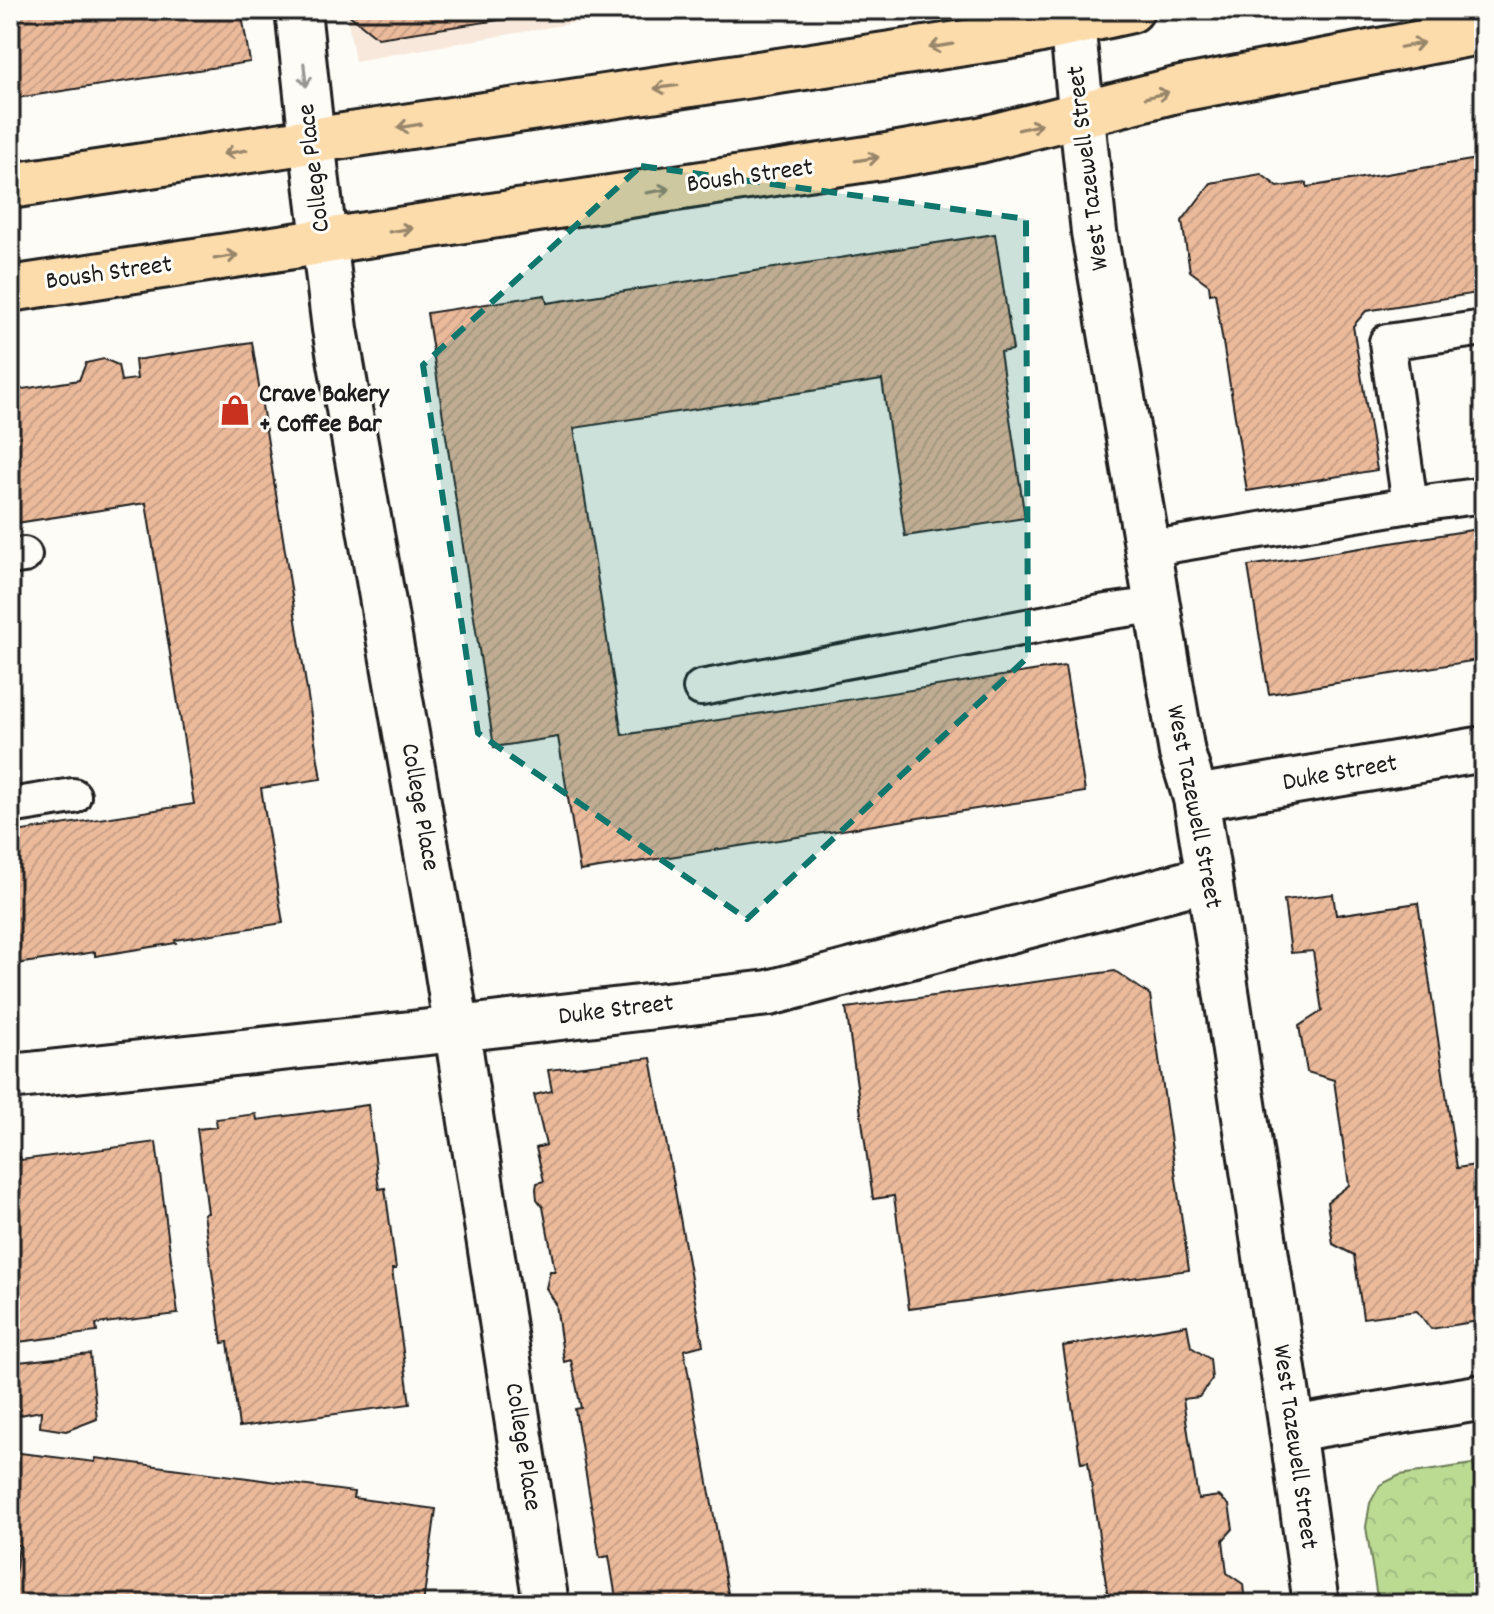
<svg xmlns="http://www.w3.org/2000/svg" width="1494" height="1614" viewBox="0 0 1494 1614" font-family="Dekko,sans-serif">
	<defs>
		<pattern id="park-crowns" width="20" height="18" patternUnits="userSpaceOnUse" patternTransform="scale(2)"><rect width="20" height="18" fill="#bbdb93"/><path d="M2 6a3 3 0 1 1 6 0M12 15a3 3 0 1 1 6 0" fill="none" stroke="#a0bb7e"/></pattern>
		<pattern id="building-hatch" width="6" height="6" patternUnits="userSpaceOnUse" patternTransform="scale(2)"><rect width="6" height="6" fill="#ebba9b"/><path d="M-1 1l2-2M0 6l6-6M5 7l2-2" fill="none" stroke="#c99f85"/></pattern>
	</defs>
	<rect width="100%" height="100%" fill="#fdfcf7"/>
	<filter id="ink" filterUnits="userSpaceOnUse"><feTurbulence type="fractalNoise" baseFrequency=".0125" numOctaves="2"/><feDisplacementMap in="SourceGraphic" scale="16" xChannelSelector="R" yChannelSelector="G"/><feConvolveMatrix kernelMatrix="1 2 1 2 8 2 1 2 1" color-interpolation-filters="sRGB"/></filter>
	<g filter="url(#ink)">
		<polygon fill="#f8e8db" points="346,10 649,10 355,61"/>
		<polygon fill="url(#park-crowns)" stroke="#6c7c58" stroke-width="2" points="1473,1464 1484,1519 1484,1604 1378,1604 1366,1527 1370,1503 1380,1485 1400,1475"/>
		<g fill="url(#building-hatch)" stroke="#1c1c1c" stroke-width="2">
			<polygon points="10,10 241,10 250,62 10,99"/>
			<polygon points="347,10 567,10 378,38 348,14"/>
			<polygon points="1484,158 1484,292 1366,311 1353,326 1377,470 1247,491 1215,293 1210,294 1209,285 1190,271 1182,221 1211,183 1261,174 1278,187 1307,183 1307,187"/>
			<polygon points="995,234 1013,350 1000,352 1025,518 905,536 882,380 574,428 622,735 1065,666 1085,792 580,871 558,737 494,747 427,313 545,295 547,303"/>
			<polygon points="252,342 321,779 261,788 283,923 175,940 176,943 95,956 95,952 10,965 10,833 194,804 146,503 10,524 10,391 79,380 86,363 104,359 118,365 121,381 137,379 135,360"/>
			<polygon points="1484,528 1484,659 1269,694 1248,566"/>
			<polygon points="1333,894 1336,915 1418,903 1457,1168 1482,1164 1484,1176 1484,1307 1478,1321 1431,1329 1417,1311 1363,1318 1354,1255 1333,1244 1327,1202 1349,1185 1334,1080 1307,1072 1299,1026 1322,1011 1313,951 1291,953 1284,900"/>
			<polygon points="1115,971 1150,995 1189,1270 909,1309 894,1196 873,1199 846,1008"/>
			<polygon points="651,1058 703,1345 684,1350 729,1599 697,1604 617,1604 609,1556 600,1558 575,1409 581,1408 571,1360 564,1362 556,1304 546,1288 550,1271 555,1271 543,1207 537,1199 536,1189 537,1183 544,1181 536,1148 546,1145 534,1095 552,1091 548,1070"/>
			<polygon points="368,1105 379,1189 385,1188 396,1269 392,1269 410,1404 239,1427 228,1342 222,1343 204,1214 208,1213 197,1129 217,1127 216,1119 256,1114 257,1120"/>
			<polygon points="156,1142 178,1314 96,1324 97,1332 10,1343 10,1158 20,1157 21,1160"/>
			<polygon points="1187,1325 1191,1347 1210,1359 1212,1379 1199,1397 1183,1399 1198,1499 1219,1496 1229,1505 1233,1529 1223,1540 1227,1573 1243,1584 1245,1604 1109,1604 1088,1462 1081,1463 1063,1346"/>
			<polygon points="90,1354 97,1419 66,1431 40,1427 41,1411 10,1417 10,1363"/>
			<polygon points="12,1452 95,1462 96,1458 354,1492 353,1498 436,1509 423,1604 11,1604 19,1545 10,1544 10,1468"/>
		</g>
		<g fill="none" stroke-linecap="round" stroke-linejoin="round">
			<defs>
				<g id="service">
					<polyline points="1410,505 1387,342 1484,328"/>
					<polyline points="1147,549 1410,505 1484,495"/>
					<polyline points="10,557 24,555"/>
					<polyline points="701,688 1106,612 1156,605"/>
					<polyline points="10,806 73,796"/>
				</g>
				<g id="minor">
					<polyline points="298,10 312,141"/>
					<polyline points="1196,798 1484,749"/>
					<polyline points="1209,878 1292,1429 1316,1604"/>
					<polyline points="1292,1429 1484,1397"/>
				</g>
				<g id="tertiary">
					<polyline points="312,141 335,329 447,967 546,1604"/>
					<polyline points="10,1077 457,1029 769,993 1209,878 1196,798 1182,753 1094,232 1072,23"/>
				</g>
				<g id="primary">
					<polyline points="10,186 1018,35 1131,10"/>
					<polyline points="10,289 887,156 980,140 1180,89 1484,31"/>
				</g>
			</defs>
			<use href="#service" stroke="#1c1c1c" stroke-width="40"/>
			<use href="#minor" stroke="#1c1c1c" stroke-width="50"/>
			<use href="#tertiary" stroke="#1c1c1c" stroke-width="50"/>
			<use href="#primary" stroke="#1c1c1c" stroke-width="50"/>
			<use href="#service" stroke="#fdfcf7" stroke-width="34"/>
			<use href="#minor" stroke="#fdfcf7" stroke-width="44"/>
			<use href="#tertiary" stroke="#fdfcf7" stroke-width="44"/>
			<use href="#primary" stroke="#fddcac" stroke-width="44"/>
		</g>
		<defs><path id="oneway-shaft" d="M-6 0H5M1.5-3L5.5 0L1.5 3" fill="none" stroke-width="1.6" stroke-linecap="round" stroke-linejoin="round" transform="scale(2)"/></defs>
		<g stroke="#98866b">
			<use href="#oneway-shaft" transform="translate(1412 45) rotate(-11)"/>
			<use href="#oneway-shaft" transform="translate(941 46) rotate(171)"/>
			<use href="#oneway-shaft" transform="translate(666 87) rotate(172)"/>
			<use href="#oneway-shaft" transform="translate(1157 95) rotate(-14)"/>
			<use href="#oneway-shaft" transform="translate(409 126) rotate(171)"/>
			<use href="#oneway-shaft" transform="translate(1030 127) rotate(-14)"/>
			<use href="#oneway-shaft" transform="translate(235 152) rotate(171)"/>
			<use href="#oneway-shaft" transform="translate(867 159) rotate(-9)"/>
			<use href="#oneway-shaft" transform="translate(658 191) rotate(-9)"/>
			<use href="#oneway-shaft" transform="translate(401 230) rotate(-9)"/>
			<use href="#oneway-shaft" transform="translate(226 257) rotate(-9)"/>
		</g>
		<use stroke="#989794" href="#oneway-shaft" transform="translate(305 75) rotate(84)"/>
	</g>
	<path fill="#0f766e" fill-opacity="0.2" stroke="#0f766e" stroke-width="6" stroke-dasharray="16 10" stroke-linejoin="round" d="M 641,166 L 1026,219 L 1028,657 L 747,919 L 478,733 L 423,365 Z"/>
	<defs>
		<symbol id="shop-bare" viewBox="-9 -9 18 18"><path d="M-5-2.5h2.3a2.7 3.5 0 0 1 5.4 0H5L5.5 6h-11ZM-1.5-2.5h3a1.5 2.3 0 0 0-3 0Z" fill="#c8321e" stroke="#fdfcf7" stroke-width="2.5" paint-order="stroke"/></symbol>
	</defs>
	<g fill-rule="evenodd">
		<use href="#shop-bare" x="213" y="388" width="44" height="44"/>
	</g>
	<g text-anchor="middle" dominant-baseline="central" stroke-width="6" stroke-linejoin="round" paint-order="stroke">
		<g font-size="26" fill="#1c1c1c" stroke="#fdfcf7">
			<text transform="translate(315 168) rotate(-97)">College Place</text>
			<text transform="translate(1089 168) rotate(-97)">West Tazewell Street</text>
			<text transform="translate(750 177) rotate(-8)">Boush Street</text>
			<text transform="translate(109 274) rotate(-8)">Boush Street</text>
			<text transform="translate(1340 774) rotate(-10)">Duke Street</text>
			<text transform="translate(419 807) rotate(80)">College Place</text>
			<text transform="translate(1193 807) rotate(79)">West Tazewell Street</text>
			<text transform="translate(616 1011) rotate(-7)">Duke Street</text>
			<text transform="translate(522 1447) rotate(81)">College Place</text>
			<text transform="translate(1294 1447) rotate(82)">West Tazewell Street</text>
		</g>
		<g font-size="26" font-weight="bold" fill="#1c1c1c" stroke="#fdfcf7" text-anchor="start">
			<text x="259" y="395">Crave Bakery<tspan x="259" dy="30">+ Coffee Bar</tspan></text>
		</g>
	</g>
	<rect width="1494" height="1614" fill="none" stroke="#fdfcf7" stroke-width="40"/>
	<rect x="20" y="20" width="1454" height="1574" fill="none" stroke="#1c1c1c" stroke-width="3" filter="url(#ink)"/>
</svg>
